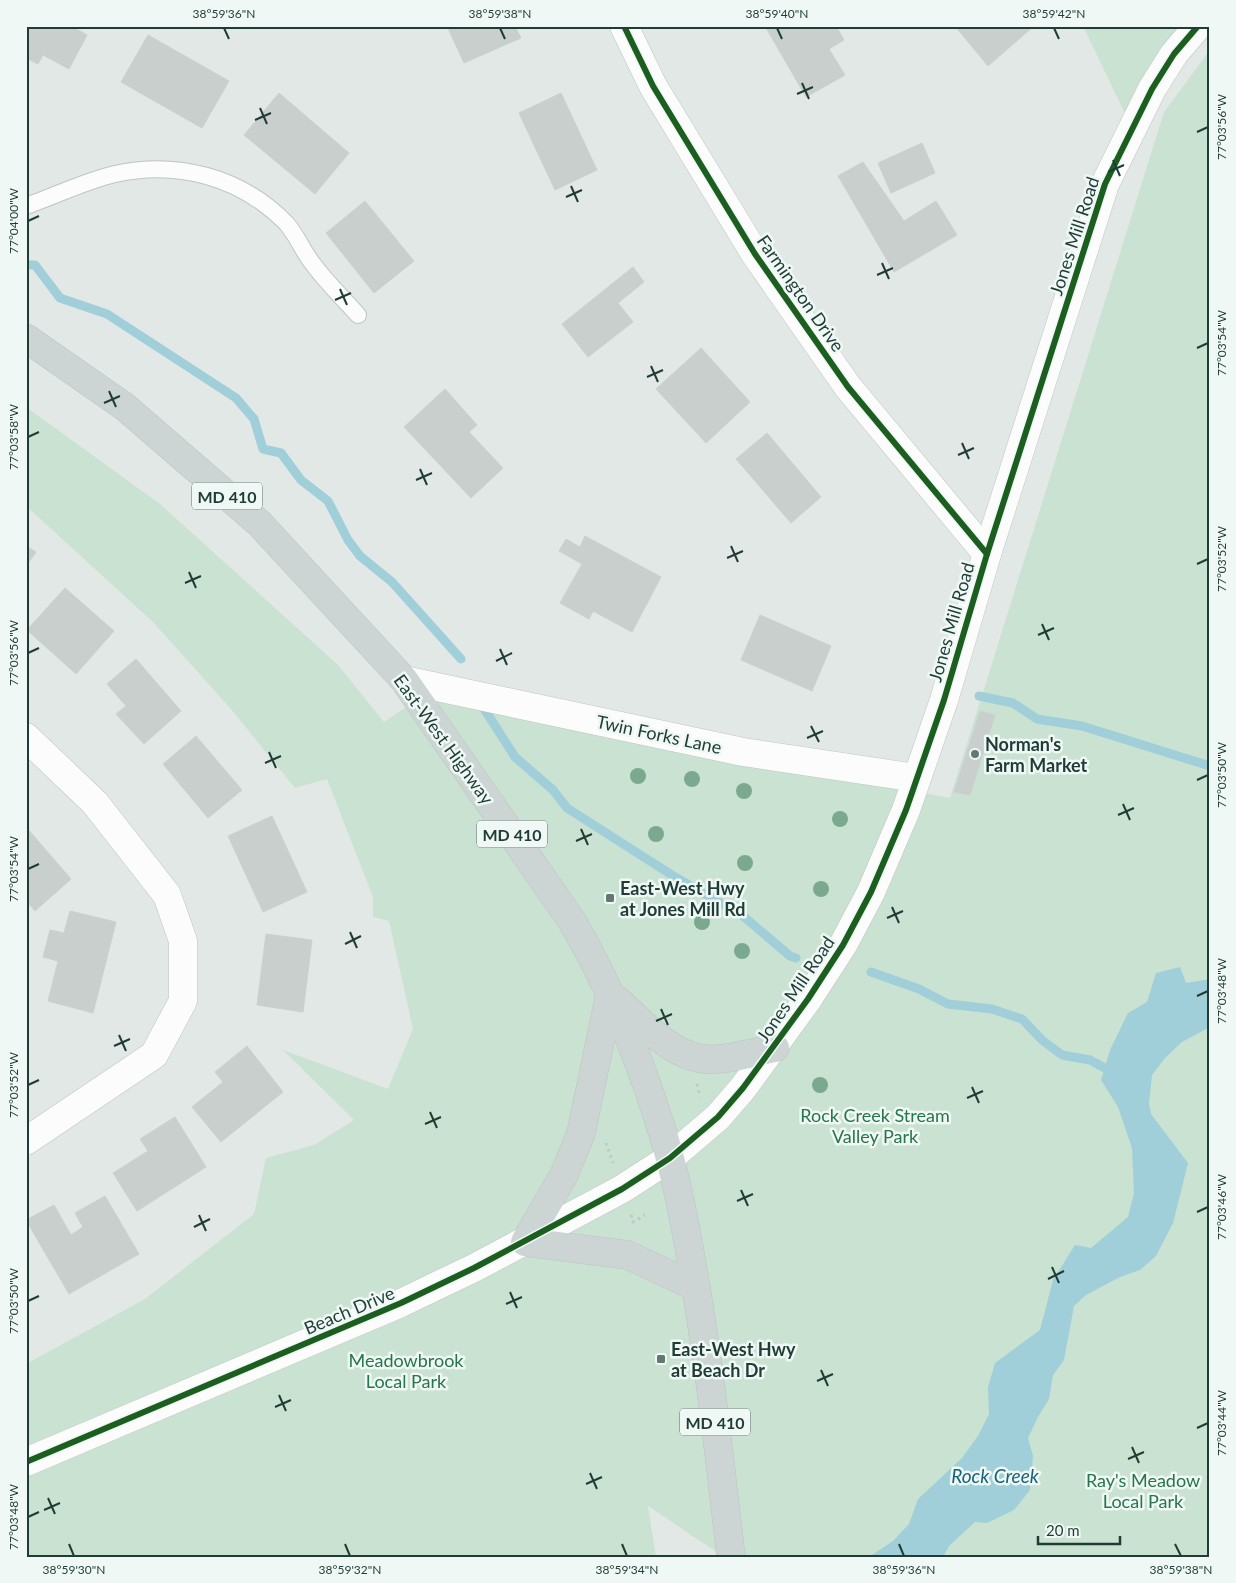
<svg xmlns="http://www.w3.org/2000/svg" width="1236" height="1583" viewBox="0 0 1236 1583" font-family="Lato,sans-serif">
	<rect width="100%" height="100%" fill="#e2e8e5"/>
	<g fill="#cae2d2">
		<polygon points="1083,26 1198,26 1132,128"/>
		<polygon points="1210,50 1210,1557 724,1557 648,1506 656,1557 26,1557 26,1364 145,1299 254,1214 266,1158 314,1145 354,1120 283,1050 388,1089 413,1029 389,921 373,917 373,897 327,779 295,788 231,709 153,622 26,506 26,407 160,504 338,665 384,722 421,697 950,798 1164,112"/>
	</g>
	<polygon fill="#a0ced9" points="1180,967 1186,983 1210,979 1210,1027 1182,1042 1165,1058 1152,1075 1149,1104 1151,1114 1188,1163 1173,1223 1156,1256 1140,1270 1120,1277 1086,1295 1074,1306 1064,1360 1053,1375 1049,1399 1038,1417 1028,1438 1033,1456 1030,1490 1014,1510 987,1523 975,1522 949,1546 943,1557 869,1557 893,1541 909,1524 918,1499 962,1458 978,1436 989,1414 988,1387 995,1363 1040,1330 1053,1280 1075,1245 1091,1248 1128,1217 1134,1193 1132,1148 1118,1107 1101,1080 1110,1050 1128,1013 1147,1002 1156,973"/>
	<g fill="none" stroke-linecap="round" stroke-linejoin="round">
		<g stroke="#a0ced9" stroke-width="9">
			<polyline points="26,265 35,265 60,298 107,314 236,398 254,419 263,449 281,453 301,480 328,501 348,540 360,556 392,582 461,659"/>
			<polyline points="979,696 1013,703 1037,719 1082,726 1210,766"/>
			<polyline points="481,704 515,757 553,790 567,808 675,877 743,916 790,956 796,958"/>
			<polyline points="871,972 919,989 948,1004 992,1009 1022,1019 1042,1040 1062,1055 1090,1060 1114,1073"/>
		</g>
	</g>
	<g fill="#c9cfcd" stroke="#cbd1ce">
		<polygon points="26,26 71,26 87,35 69,69 43,55 38,64 26,58"/>
		<polygon points="447,26 515,26 521,38 464,63"/>
		<polygon points="765,26 836,26 844,40 829,49 845,75 806,97"/>
		<polygon points="955,26 1034,26 988,66"/>
		<polygon points="148,35 229,81 202,128 121,82"/>
		<polygon points="279,93 349,153 315,194 244,135"/>
		<polygon points="561,93 597,170 555,190 519,113"/>
		<polygon points="922,143 935,173 891,193 878,163"/>
		<polygon points="863,162 904,221 936,201 957,235 894,272 838,176"/>
		<polygon points="365,201 414,261 374,293 326,233"/>
		<polygon points="633,267 644,282 618,303 633,322 588,357 562,324"/>
		<polygon points="701,348 750,402 706,443 656,389"/>
		<polygon points="445,389 477,425 469,432 503,468 471,498 404,427"/>
		<polygon points="767,433 821,497 791,523 736,459"/>
		<polygon points="585,536 661,577 632,632 593,611 589,619 560,603 582,564 559,551 566,539 580,547"/>
		<polygon points="26,546 36,552 26,566"/>
		<polygon points="65,588 114,631 76,674 27,630"/>
		<polygon points="760,615 831,646 812,691 741,660"/>
		<polygon points="136,659 181,711 144,744 116,714 126,706 107,684"/>
		<polygon points="980,711 995,715 970,795 954,792"/>
		<polygon points="196,736 242,790 208,818 163,764"/>
		<polygon points="272,816 307,892 263,912 228,836"/>
		<polygon points="26,827 71,879 35,911 26,900"/>
		<polygon points="70,911 116,922 93,1013 48,1001 58,961 43,957 50,930 64,933"/>
		<polygon points="266,934 312,940 303,1012 257,1005"/>
		<polygon points="247,1046 283,1092 221,1142 192,1107 223,1082 215,1072"/>
		<polygon points="175,1117 206,1167 137,1211 113,1173 148,1151 140,1139"/>
		<polygon points="105,1196 139,1254 69,1294 26,1220 54,1205 71,1235 83,1227 75,1213"/>
	</g>
	<g fill="none" stroke-linecap="round" stroke-linejoin="round">
		<defs>
			<path id="lane" d="M 26,206 C 55,196 85,181 115,174 C 177,160 241,177 286,223 C 297,235 303,252 313,264 C 326,282 343,298 358,315"/>
			<g id="street">
				<polyline points="624,26 653,86 755,254 848,387 987,554"/>
				<polyline points="404,680 743,752 916,778"/>
				<polyline points="26,737 95,803 167,895 183,941 183,1001 154,1055 26,1141"/>
			</g>
			<polyline id="secondary" points="26,1462 401,1303 474,1268 622,1189 670,1158 718,1117 743,1088 808,999 843,945 871,892 906,810 944,700 987,554 1105,184 1152,89 1174,54 1198,26"/>
			<g id="primary">
				<path d="M 26,338 L 125,407 L 260,524 L 404,680 L 572,921 C 608,983 636,1049 658,1118 C 675,1169 685,1223 694,1276 C 710,1369 720,1463 731,1557"/>
				<polyline points="610,994 581,1133 564,1175 525,1242 628,1255 696,1287"/>
				<path d="M 617,1000 C 641,1021 666,1051 698,1058 C 722,1063 752,1052 775,1048"/>
			</g>
		</defs>
		<use href="#lane" stroke="#bfc5c3" stroke-width="18"/>
		<use href="#street" stroke="#bfc5c3" stroke-width="29"/>
		<use href="#secondary" stroke="#bec6c3" stroke-width="29"/>
		<use href="#primary" stroke="#bbc5c2" stroke-width="29"/>
		<g stroke="#bfc8c6" stroke-width="3" stroke-dasharray="2.5 4" stroke-linecap="butt">
			<polyline points="697,1084 700,1097"/>
			<polyline points="606,1143 613,1163"/>
			<polyline points="631,1215 633,1222 645,1215"/>
		</g>
		<use href="#lane" stroke="#fbfcfb" stroke-width="16"/>
		<use href="#street" stroke="#fbfcfb" stroke-width="28"/>
		<use href="#secondary" stroke="#fbfcfb" stroke-width="28"/>
		<use href="#primary" stroke="#ccd5d3" stroke-width="28"/>
		<defs>
			<g id="cycleway">
				<polyline points="624,26 653,86 755,254 848,387 987,554"/>
				<polyline points="26,1462 401,1303 474,1268 622,1189 670,1158 718,1117 743,1088 808,999 843,945 871,892 906,810 944,700 987,554 1105,184 1152,89 1174,54 1198,26"/>
			</g>
		</defs>
		<use href="#cycleway" stroke="#eff8f4" stroke-width="9"/>
		<use href="#cycleway" stroke="#1b5e20" stroke-width="6"/>
	</g>
	<g fill="#7ba990">
		<circle cx="638" cy="776" r="8"/>
		<circle cx="692" cy="779" r="8"/>
		<circle cx="744" cy="791" r="8"/>
		<circle cx="840" cy="819" r="8"/>
		<circle cx="656" cy="834" r="8"/>
		<circle cx="745" cy="863" r="8"/>
		<circle cx="821" cy="889" r="8"/>
		<circle cx="702" cy="922" r="8"/>
		<circle cx="742" cy="951" r="8"/>
		<circle cx="820" cy="1085" r="8"/>
	</g>
	<path fill="none" stroke="#1f3c36" stroke-width="2" d="M 224,28 L 229,39M 500,28 L 505,39M 777,28 L 782,39M 1054,28 L 1059,39M 802,83 L 809,99M 797,94 L 813,87M 260,108 L 267,124M 255,120 L 271,113M 1197,132 L 1208,127M 1113,160 L 1120,176M 1108,172 L 1124,165M 571,186 L 578,202M 566,197 L 582,190M 28,221 L 39,216M 882,263 L 889,279M 877,275 L 893,268M 340,289 L 347,305M 335,300 L 351,293M 1197,348 L 1208,343M 651,366 L 658,382M 647,377 L 663,370M 109,391 L 116,407M 104,403 L 120,396M 28,437 L 39,432M 962,443 L 969,459M 958,455 L 974,448M 420,469 L 427,485M 416,480 L 432,473M 731,546 L 738,562M 727,558 L 743,551M 1197,564 L 1208,559M 189,572 L 196,588M 185,583 L 201,576M 1042,624 L 1049,640M 1038,635 L 1054,628M 500,649 L 507,665M 28,653 L 39,648M 496,661 L 512,653M 811,726 L 819,742M 807,738 L 823,731M 269,752 L 276,768M 265,763 L 281,756M 1197,780 L 1208,775M 1123,804 L 1130,820M 1118,815 L 1134,808M 581,829 L 588,845M 576,841 L 592,834M 28,869 L 39,864M 892,907 L 899,923M 887,918 L 903,911M 350,932 L 357,948M 345,944 L 361,936M 1197,996 L 1208,991M 661,1009 L 668,1025M 656,1021 L 672,1014M 119,1035 L 126,1051M 114,1046 L 130,1039M 28,1085 L 39,1080M 972,1087 L 979,1103M 967,1098 L 983,1091M 430,1112 L 437,1128M 425,1124 L 441,1117M 741,1190 L 748,1206M 737,1201 L 753,1194M 1197,1212 L 1208,1207M 199,1215 L 206,1231M 194,1227 L 210,1219M 1052,1267 L 1059,1283M 1048,1279 L 1064,1271M 510,1292 L 517,1308M 28,1301 L 39,1296M 506,1304 L 522,1297M 821,1370 L 828,1386M 817,1381 L 833,1374M 279,1395 L 286,1411M 275,1407 L 291,1400M 1197,1428 L 1208,1423M 1132,1447 L 1139,1463M 1128,1459 L 1144,1452M 590,1473 L 597,1489M 586,1484 L 602,1477M 48,1498 L 55,1514M 44,1510 L 60,1503M 28,1517 L 39,1512M 69,1544 L 74,1556M 345,1544 L 350,1556M 622,1544 L 627,1556M 899,1544 L 904,1556M 1175,1544 L 1181,1556"/>
	<g fill="#637873" stroke="#eff8f4" stroke-width="2">
		<circle cx="975" cy="754" r="5"/>
		<rect x="605" y="893" width="10" height="10" rx="2.5"/>
		<rect x="656" y="1354" width="10" height="10" rx="2.5"/>
	</g>
	<g text-anchor="middle" dominant-baseline="central" stroke-width="5" stroke-linejoin="round" paint-order="stroke">
		<g fill="#eff8f4" stroke="#5d746f" stroke-width="1">
			<rect x="192" y="482.5" width="70" height="27" rx="4"/>
			<rect x="477" y="820.5" width="70" height="27" rx="4"/>
			<rect x="680" y="1408.5" width="70" height="27" rx="4"/>
		</g>
		<g font-size="16" font-weight="bold" fill="#1f3c36">
			<text x="227" y="496">MD 410</text>
			<text x="512" y="834">MD 410</text>
			<text x="715" y="1422">MD 410</text>
		</g>
		<g font-size="18" fill="#1f3c36" stroke="#eff8f4">
			<text transform="translate(1074 236) rotate(-72)">Jones Mill Road</text>
			<text transform="translate(801 293) rotate(55)">Farmington Drive</text>
			<text transform="translate(951 622) rotate(-74)">Jones Mill Road</text>
			<text transform="translate(659 734) rotate(12)">Twin Forks Lane</text>
			<text transform="translate(444 739) rotate(54)">East-West Highway</text>
			<text transform="translate(795 989) rotate(-56)">Jones Mill Road</text>
			<text transform="translate(349 1310) rotate(-23)">Beach Drive</text>
		</g>
		<g font-size="18" font-weight="bold" fill="#1f3c36" stroke="#eff8f4" text-anchor="start">
			<text x="985" y="744">Norman's<tspan x="985" dy="21">Farm Market</tspan></text>
			<text x="620" y="888">East-West Hwy<tspan x="620" dy="21">at Jones Mill Rd</tspan></text>
			<text x="671" y="1349">East-West Hwy<tspan x="671" dy="21">at Beach Dr</tspan></text>
		</g>
		<g font-size="18" fill="#27754a" stroke="#eff8f4">
			<text x="875" y="1115">Rock Creek Stream<tspan x="875" dy="21">Valley Park</tspan></text>
			<text x="406" y="1360">Meadowbrook<tspan x="406" dy="21">Local Park</tspan></text>
			<text x="1143" y="1480">Ray's Meadow<tspan x="1143" dy="21">Local Park</tspan></text>
		</g>
		<g font-size="19" font-style="italic" fill="#16647b" stroke="#eff8f4">
			<text x="995" y="1475">Rock Creek</text>
		</g>
	</g>
	<rect width="1236" height="1583" fill="none" stroke="#eff8f4" stroke-width="55"/>
	<path d="M1038 1536v8h82v-8" fill="none" stroke="#1f3c36" stroke-width="2.5"/>
	<text x="1046" y="1536" font-size="15" fill="#1f3c36" stroke="#eff8f4" stroke-width="4" paint-order="stroke">20 m</text>
	<rect x="28" y="28" width="1180" height="1528" fill="none" stroke="#1f3c36" stroke-width="2"/>
	<g font-size="12" text-anchor="middle" fill="#1f3c36">
		<text x="224" y="18">38°59'36"N</text>
		<text x="500" y="18">38°59'38"N</text>
		<text x="777" y="18">38°59'40"N</text>
		<text x="1054" y="18">38°59'42"N</text>
		<text transform="translate(1222 127) rotate(-90)" y="4">77°03'56"W</text>
		<text transform="translate(14 221) rotate(-90)" y="4">77°04'00"W</text>
		<text transform="translate(1222 343) rotate(-90)" y="4">77°03'54"W</text>
		<text transform="translate(14 437) rotate(-90)" y="4">77°03'58"W</text>
		<text transform="translate(1222 559) rotate(-90)" y="4">77°03'52"W</text>
		<text transform="translate(14 653) rotate(-90)" y="4">77°03'56"W</text>
		<text transform="translate(1222 775) rotate(-90)" y="4">77°03'50"W</text>
		<text transform="translate(14 869) rotate(-90)" y="4">77°03'54"W</text>
		<text transform="translate(1222 991) rotate(-90)" y="4">77°03'48"W</text>
		<text transform="translate(14 1085) rotate(-90)" y="4">77°03'52"W</text>
		<text transform="translate(1222 1207) rotate(-90)" y="4">77°03'46"W</text>
		<text transform="translate(14 1301) rotate(-90)" y="4">77°03'50"W</text>
		<text transform="translate(1222 1423) rotate(-90)" y="4">77°03'44"W</text>
		<text transform="translate(14 1517) rotate(-90)" y="4">77°03'48"W</text>
		<text x="74" y="1574">38°59'30"N</text>
		<text x="350" y="1574">38°59'32"N</text>
		<text x="627" y="1574">38°59'34"N</text>
		<text x="904" y="1574">38°59'36"N</text>
		<text x="1181" y="1574">38°59'38"N</text>
	</g>
</svg>
